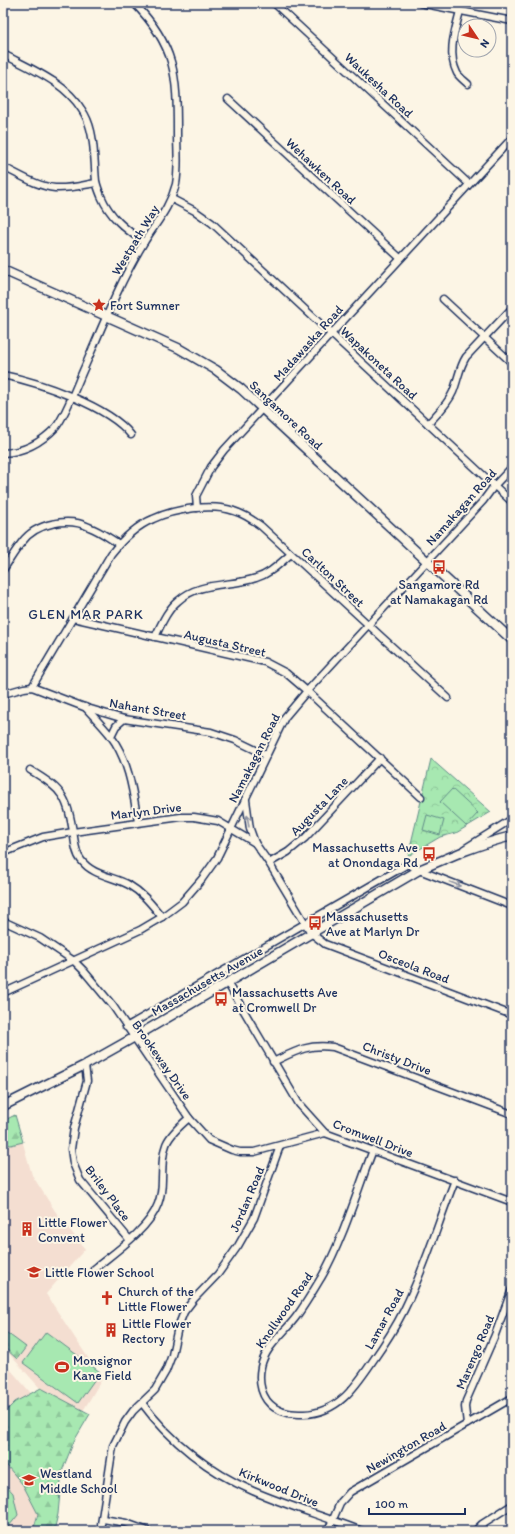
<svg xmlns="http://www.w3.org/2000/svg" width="515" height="1534" viewBox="0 0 515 1534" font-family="Itim,sans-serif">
	<defs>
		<pattern id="forest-firs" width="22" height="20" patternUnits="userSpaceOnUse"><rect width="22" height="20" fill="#a7e8b1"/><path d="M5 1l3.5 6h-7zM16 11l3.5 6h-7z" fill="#8fc79b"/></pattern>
		<pattern id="park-crowns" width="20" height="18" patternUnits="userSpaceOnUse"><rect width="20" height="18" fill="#a7e8b1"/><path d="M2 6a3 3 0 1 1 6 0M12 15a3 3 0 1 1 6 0" fill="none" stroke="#8fc79b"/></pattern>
	</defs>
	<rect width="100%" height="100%" fill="#fcf5e5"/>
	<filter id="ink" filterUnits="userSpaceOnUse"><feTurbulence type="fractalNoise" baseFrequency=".025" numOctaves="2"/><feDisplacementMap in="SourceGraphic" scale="8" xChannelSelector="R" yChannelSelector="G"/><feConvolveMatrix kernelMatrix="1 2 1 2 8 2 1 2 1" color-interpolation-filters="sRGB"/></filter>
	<g filter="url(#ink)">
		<g fill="#f4ded1">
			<polygon points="15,1115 32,1175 55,1211 85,1249 46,1294 102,1379 74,1426 3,1347 3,1121"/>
			<polygon points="3,1361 63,1430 48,1531 3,1531"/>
		</g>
		<g fill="url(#forest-firs)" stroke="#618c88">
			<polygon points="15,1115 23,1142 11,1145 3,1144 3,1121"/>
			<polygon points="3,1330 26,1347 17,1359 6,1349 3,1349"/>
			<polygon points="41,1388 90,1414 74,1441 62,1471 58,1514 54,1531 33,1531 38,1514 23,1485 3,1461 3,1414 15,1402"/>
		</g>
		<polygon fill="url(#park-crowns)" stroke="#618c88" points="431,759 491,812 456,833 440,837 408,856"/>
		<g fill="#a7e8b1" stroke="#618c88">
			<polygon points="452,789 478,813 466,826 440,802"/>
			<polygon points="427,815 444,820 440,835 423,830"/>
			<polygon points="46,1332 100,1372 78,1403 23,1363"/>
			<polygon points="3,1482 13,1493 18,1515 5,1531 3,1531"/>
		</g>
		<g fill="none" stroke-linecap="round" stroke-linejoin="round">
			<defs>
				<g id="street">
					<polyline points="274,3 469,184"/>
					<polyline points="420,3 512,21"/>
					<path d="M 460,11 C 455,31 447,53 457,73 C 459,77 465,81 468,84"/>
					<path d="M 3,54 C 31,69 65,82 82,110 C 91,123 93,139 94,154 C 95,163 95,172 96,181 C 97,186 99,191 101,196 C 110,217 125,229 144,242"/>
					<polyline points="228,99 400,258"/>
					<path d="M 3,167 C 20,175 36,186 55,188 C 69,189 83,185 96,183"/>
					<polyline points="172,199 195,211 212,223 512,502"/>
					<polyline points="443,299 512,363"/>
					<path d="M 3,375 C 38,382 109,406 131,435"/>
					<path d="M 428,424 C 437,414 448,404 453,392 C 458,380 459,368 466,357 L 512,308"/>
					<path d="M 3,453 C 24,452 42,442 56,427 C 65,416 76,387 82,373 C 101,330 118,285 143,244 C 155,224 170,208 176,184 C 179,167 177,150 177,133 C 177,75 176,46 134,3"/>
					<polyline points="197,508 196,496 211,467 224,450 512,138"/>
					<path d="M 3,570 C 9,561 15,551 22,542 C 36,523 68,517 89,527 C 100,531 109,538 119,544"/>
					<polyline points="73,618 265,662 286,673 307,691 421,797"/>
					<path d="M 155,637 C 161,625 167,610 178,601 C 200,581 230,587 256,578 C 270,574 280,563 291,554"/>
					<path d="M 32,687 L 111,554 C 122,540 136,526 153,519 C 174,509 212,503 234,511 C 244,514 253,520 261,526 L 448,698"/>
					<polyline points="3,694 24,688 32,687 84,707 124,719 211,732 235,740 266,755"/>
					<path d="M 85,707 C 93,716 102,725 110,735 C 129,760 133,792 138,822"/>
					<polyline points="111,736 116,726 124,719"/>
					<path d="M 30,770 C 65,791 67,797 74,837 C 75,845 76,854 81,860 C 93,876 113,876 129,885 C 143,893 152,905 162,917"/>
					<polyline points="246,800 250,829 255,843"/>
					<polyline points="464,849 512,819"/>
					<polyline points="3,853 43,837 73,832 181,817 194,817 218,821 255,843 269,863 311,933 325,944 512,1015"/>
					<polyline points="269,863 288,852 305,838 380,758"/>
					<polyline points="3,921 40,938 74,961 83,970 113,1006 189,1118 209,1140 232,1150 240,1152 254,1152 325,1133"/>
					<polyline points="228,984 299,1104 325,1133 512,1202"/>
					<polyline points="3,993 140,930 162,917 182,902 202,879 217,858 285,717 307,691 483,501 494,486 512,467"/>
					<polyline points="126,1027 408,864 419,870 512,906"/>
					<path d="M 273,1062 C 296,1051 307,1044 333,1047 L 512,1114"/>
					<polyline points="85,1065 87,1081 74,1128 71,1149 73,1163 80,1180 129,1239"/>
					<path d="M 373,1150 C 357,1191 343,1240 321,1278 C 313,1291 305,1305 296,1317 C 284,1333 265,1347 261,1367 C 258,1382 261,1399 275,1408 C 285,1414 293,1414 304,1414 C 338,1413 355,1387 372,1362 C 384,1345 395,1328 404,1310 C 425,1268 438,1223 455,1180"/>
					<path d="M 94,1269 C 115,1252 149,1229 158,1204 C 161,1196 162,1188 162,1179 C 163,1146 163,1140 189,1118"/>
					<path d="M 142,1403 C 170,1441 209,1472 253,1491 C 288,1506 326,1517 362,1531"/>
					<polyline points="467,1424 465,1407 466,1401 495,1335 512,1289"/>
					<polyline points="103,1519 126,1523 148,1531"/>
					<polyline points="100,1531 113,1446 125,1422 133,1411 155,1390 166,1371 172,1355 178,1327 184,1312 194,1299 218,1274 238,1246 254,1218 280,1146"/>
					<polyline points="328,1531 340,1503 350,1492 512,1398"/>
					<polyline points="475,1531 482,1524 512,1505"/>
				</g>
				<g id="secondary">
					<polyline points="3,270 178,348 216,370 241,389 512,640"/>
					<path d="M 3,1106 L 85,1065 L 133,1038 L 419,870 C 449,857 479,844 512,836"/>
				</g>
			</defs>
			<use href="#street" stroke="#1b2f5e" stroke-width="9"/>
			<use href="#secondary" stroke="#1b2f5e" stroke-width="11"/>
			<use href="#street" stroke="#fcf5e5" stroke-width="6"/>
			<use href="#secondary" stroke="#fcf5e5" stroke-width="8"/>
		</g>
		<defs><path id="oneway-shaft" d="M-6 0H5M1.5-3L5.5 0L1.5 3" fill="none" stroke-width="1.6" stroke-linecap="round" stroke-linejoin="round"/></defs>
		<g stroke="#8c92a2">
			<use href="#oneway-shaft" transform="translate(248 821) rotate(-99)"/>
			<use href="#oneway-shaft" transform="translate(455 884) rotate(21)"/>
		</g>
	</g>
	<defs>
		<symbol id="sight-bare" viewBox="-9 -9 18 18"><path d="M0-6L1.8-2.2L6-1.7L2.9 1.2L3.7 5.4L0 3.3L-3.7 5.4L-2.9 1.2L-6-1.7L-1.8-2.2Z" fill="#c8321e" stroke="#fcf5e5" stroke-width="2.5" paint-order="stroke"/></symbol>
		<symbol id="bus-bare" viewBox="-9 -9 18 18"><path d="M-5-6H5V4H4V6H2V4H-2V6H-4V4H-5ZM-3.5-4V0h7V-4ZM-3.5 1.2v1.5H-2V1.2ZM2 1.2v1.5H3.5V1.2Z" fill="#c8321e" stroke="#fcf5e5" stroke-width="2.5" paint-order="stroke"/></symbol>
		<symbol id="building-bare" viewBox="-9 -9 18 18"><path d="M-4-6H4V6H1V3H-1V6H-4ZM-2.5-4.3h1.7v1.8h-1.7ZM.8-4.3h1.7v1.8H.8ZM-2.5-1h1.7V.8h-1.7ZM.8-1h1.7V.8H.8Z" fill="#c8321e" stroke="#fcf5e5" stroke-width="2.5" paint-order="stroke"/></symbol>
		<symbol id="school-bare" viewBox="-9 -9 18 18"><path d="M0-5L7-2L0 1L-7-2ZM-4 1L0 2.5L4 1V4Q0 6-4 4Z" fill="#c8321e" stroke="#fcf5e5" stroke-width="2.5" paint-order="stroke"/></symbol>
		<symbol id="church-bare" viewBox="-9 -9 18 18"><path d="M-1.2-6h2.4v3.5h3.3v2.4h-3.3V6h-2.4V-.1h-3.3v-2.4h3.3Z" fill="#c8321e" stroke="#fcf5e5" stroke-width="2.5" paint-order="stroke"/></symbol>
		<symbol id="stadium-bare" viewBox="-9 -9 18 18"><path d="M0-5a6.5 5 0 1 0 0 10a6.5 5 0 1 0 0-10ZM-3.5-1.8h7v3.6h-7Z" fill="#c8321e" stroke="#fcf5e5" stroke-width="2.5" paint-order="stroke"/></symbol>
	</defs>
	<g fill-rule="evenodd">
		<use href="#sight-bare" x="89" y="295" width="20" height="20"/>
		<use href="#bus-bare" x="429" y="557" width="20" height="20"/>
		<use href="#bus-bare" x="419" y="844" width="20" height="20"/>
		<use href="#bus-bare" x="305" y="913" width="20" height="20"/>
		<use href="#bus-bare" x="211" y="989" width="20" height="20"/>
		<use href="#building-bare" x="17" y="1219" width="20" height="20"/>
		<use href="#school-bare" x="24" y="1262" width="20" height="20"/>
		<use href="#church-bare" x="97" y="1288" width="20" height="20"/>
		<use href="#building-bare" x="101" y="1320" width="20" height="20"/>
		<use href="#stadium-bare" x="52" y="1357" width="20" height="20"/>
		<use href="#school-bare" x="19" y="1470" width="20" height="20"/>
	</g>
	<g text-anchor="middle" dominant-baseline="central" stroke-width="4" stroke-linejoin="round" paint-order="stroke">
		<g font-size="13" fill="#1b2f5e" stroke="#fcf5e5">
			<text transform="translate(379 85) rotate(43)">Waukesha Road</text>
			<text transform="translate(321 171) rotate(43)">Wehawken Road</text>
			<text transform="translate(135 240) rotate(-59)">Westpath Way</text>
			<text transform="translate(308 343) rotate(-48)">Madawaska Road</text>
			<text transform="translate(379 363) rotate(43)">Wapakoneta Road</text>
			<text transform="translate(286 415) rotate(43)">Sangamore Road</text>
			<text transform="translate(461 507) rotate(-48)">Namakagan Road</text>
			<text transform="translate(333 577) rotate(43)">Carlton Street</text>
			<text transform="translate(225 643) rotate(13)">Augusta Street</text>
			<text transform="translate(148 709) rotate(10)">Nahant Street</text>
			<text transform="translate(254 758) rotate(-63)">Namakagan Road</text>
			<text transform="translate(319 806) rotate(-46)">Augusta Lane</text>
			<text transform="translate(146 811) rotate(-7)">Marlyn Drive</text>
			<text transform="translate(414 966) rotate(21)">Osceola Road</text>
			<text transform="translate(207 981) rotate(-30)">Massachusetts Avenue</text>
			<text transform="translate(397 1058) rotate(21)">Christy Drive</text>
			<text transform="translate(162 1060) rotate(55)">Brookeway Drive</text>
			<text transform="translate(373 1138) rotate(21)">Cromwell Drive</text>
			<text transform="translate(108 1193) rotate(53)">Briley Place</text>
			<text transform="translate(247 1199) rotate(-67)">Jordan Road</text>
			<text transform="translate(284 1310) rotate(-55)">Knollwood Road</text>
			<text transform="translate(384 1319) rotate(-61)">Lamar Road</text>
			<text transform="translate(475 1352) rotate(-67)">Marengo Road</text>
			<text transform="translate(406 1447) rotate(-30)">Newington Road</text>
			<text transform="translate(279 1487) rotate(22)">Kirkwood Drive</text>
		</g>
		<g font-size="13" fill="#1b2f5e" stroke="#fcf5e5" text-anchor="start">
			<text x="110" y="305">Fort Sumner</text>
			<text x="439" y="584" text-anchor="middle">Sangamore Rd<tspan x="439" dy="15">at Namakagan Rd</tspan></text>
			<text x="418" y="847" text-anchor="end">Massachusetts Ave<tspan x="418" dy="15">at Onondaga Rd</tspan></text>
			<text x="326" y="916">Massachusetts<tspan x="326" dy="15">Ave at Marlyn Dr</tspan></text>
			<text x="232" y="992">Massachusetts Ave<tspan x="232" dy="15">at Cromwell Dr</tspan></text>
			<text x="38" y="1222">Little Flower<tspan x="38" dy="15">Convent</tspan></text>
			<text x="45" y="1272">Little Flower School</text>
			<text x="118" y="1291">Church of the<tspan x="118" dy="15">Little Flower</tspan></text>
			<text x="122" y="1323">Little Flower<tspan x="122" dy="15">Rectory</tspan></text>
			<text x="73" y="1360">Monsignor<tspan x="73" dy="15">Kane Field</tspan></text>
			<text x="40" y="1473">Westland<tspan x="40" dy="15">Middle School</tspan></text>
		</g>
		<g font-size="14" letter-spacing="1" fill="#1b2f5e" stroke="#fcf5e5">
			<text x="86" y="614">GLEN MAR PARK</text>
		</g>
	</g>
	<rect width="515" height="1534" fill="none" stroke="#fcf5e5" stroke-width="16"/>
	<rect x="8" y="8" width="499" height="1518" fill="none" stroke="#1b2f5e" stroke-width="1.5" filter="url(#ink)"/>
	<g transform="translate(477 38) rotate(125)"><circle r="19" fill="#fcf5e5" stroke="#a2a6af"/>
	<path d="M0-3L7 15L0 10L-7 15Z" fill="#c8321e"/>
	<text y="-6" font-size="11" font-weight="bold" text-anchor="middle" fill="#1b2f5e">N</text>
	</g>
	<path d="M369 1508v6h96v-6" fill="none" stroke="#1b2f5e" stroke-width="2"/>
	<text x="375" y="1508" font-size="12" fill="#1b2f5e" stroke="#fcf5e5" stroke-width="3" paint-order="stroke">100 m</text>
</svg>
